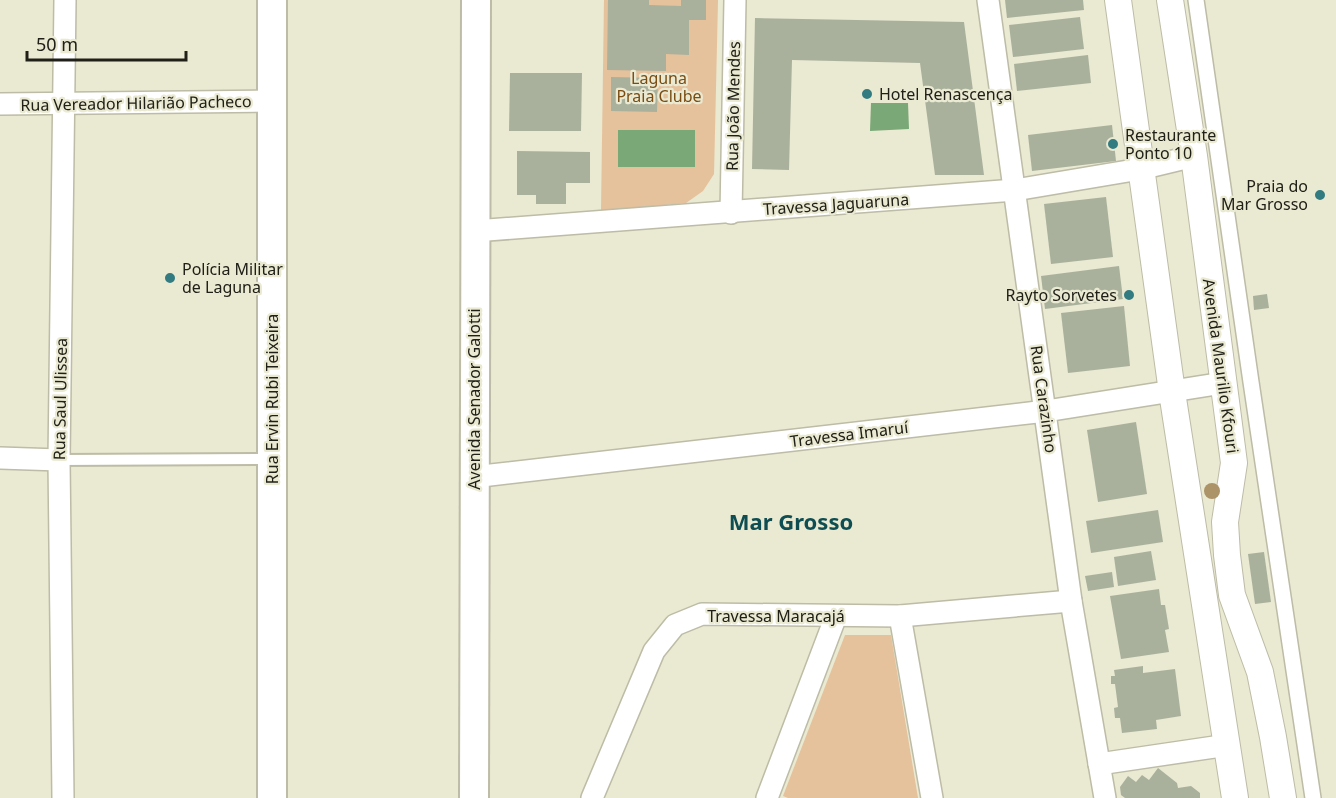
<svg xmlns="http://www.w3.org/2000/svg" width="1336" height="798" viewBox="0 0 1336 798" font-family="'Noto Sans',sans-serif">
	<rect width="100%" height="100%" fill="#eae9d2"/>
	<g fill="#e5c19c">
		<polygon points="604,0 718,0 714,174 703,191 686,203 601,211"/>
		<polygon points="845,635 891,635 918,798 788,798 783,796"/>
	</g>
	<g fill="#7aa877">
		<polygon points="871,103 908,103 909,129 870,131"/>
		<rect x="618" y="130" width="77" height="37"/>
	</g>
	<g fill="#a9b19c">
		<polygon points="608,0 649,0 649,5 681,6 681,0 706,0 706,20 689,20 689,55 666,54 666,71 607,70"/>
		<polygon points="1005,0 1083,0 1084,10 1007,18"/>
		<polygon points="1080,17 1084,49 1013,57 1009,25"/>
		<polygon points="755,18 964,22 984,175 935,175 920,63 792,60 789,170 752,169"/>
		<polygon points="1088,55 1091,83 1017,91 1014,64"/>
		<polygon points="510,73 582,73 581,131 509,131"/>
		<polygon points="611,77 658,78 657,112 611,111"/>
		<polygon points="1112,125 1116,161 1032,171 1028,135"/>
		<polygon points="517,151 590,152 590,183 566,183 566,204 536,204 536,195 517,195"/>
		<polygon points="1106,197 1113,257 1051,264 1044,204"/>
		<polygon points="1119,266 1123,299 1045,309 1041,276"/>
		<polygon points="1267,294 1269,308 1254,310 1253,296"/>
		<polygon points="1124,306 1130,366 1068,373 1061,313"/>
		<polygon points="1136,422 1147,494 1098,502 1087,430"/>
		<polygon points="1158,510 1163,542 1091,553 1086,521"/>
		<polygon points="1151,551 1156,580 1118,586 1114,557"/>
		<polygon points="1264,552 1271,602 1255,604 1248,554"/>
		<polygon points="1112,572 1114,587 1088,591 1085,576"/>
		<polygon points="1159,589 1161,605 1165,605 1169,629 1165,630 1169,652 1121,659 1110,596"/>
		<polygon points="1143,666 1143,673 1175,669 1181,716 1156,720 1157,729 1122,733 1120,718 1115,718 1114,708 1118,707 1115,684 1111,684 1111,676 1115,676 1114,670"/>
		<polygon points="1158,768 1177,783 1178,788 1191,786 1200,793 1200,798 1125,798 1121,795 1120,787 1128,776 1136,782 1142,775 1149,780"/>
	</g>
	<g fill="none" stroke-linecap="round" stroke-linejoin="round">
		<defs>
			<polyline id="service" points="59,460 272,459"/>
			<polyline id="pedestrian" points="1196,0 1251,382 1313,798"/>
			<g id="minor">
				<polyline points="988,0 1071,601 1105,798"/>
				<polyline points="0,104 272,101"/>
				<polyline points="731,213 735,0"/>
				<polyline points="475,231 1015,190 1140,169 1194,156"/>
				<polyline points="0,458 59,460"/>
				<polyline points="473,477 1046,411 1223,383"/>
				<polyline points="900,616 932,798"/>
				<polyline points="1099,764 1228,745"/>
				<polyline points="63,798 59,460 65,0"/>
				<polyline points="592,798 654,651 675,625 702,614 900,616 1071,601"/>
				<polyline points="767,798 836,616"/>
			</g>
			<g id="tertiary">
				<polyline points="1118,0 1172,392 1235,798"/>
				<polyline points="1170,0 1194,156 1234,463 1225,522 1227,555 1232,595 1260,672 1273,737 1283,798"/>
			</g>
			<g id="secondary">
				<polyline points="272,0 272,798"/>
				<polyline points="474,798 476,0"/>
			</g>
		</defs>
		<use href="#service" stroke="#bdbca6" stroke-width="14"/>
		<use href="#pedestrian" stroke="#bdbca6" stroke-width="18"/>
		<use href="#minor" stroke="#bdbca6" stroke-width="24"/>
		<use href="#tertiary" stroke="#bdbca6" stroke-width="28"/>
		<use href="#secondary" stroke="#bdbca6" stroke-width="32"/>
		<use href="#service" stroke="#fff" stroke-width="10"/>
		<use href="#pedestrian" stroke="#fff" stroke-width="15"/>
		<use href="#minor" stroke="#fff" stroke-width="21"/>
		<use href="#tertiary" stroke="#fff" stroke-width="26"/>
		<use href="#secondary" stroke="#fff" stroke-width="28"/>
	</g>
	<circle fill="#ac9368" cx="1212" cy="491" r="8"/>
	<g fill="#327b80" stroke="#eae9d2" stroke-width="2">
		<circle cx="867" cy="94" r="6"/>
		<circle cx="1113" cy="144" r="6"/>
		<circle cx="1320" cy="195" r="6"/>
		<circle cx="170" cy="278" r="6"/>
		<circle cx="1129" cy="295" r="6"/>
	</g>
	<g text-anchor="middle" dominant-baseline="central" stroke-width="4.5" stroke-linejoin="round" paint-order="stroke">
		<g font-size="16" fill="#7a4c12" stroke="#eae9d2">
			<text x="659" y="78">Laguna<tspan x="659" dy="18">Praia Clube</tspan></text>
		</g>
		<g font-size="16" fill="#212018" stroke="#eae9d2" text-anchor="start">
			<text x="879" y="94">Hotel Renascença</text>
			<text x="1125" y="135">Restaurante<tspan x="1125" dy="18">Ponto 10</tspan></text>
			<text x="1308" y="186" text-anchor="end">Praia do<tspan x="1308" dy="18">Mar Grosso</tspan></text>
			<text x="182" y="269">Polícia Militar<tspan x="182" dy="18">de Laguna</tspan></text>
			<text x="1117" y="295" text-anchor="end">Rayto Sorvetes</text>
		</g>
		<g font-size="16" fill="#212018" stroke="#eae9d2">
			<text transform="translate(136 103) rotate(-1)">Rua Vereador Hilarião Pacheco</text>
			<text transform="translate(733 106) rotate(-89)">Rua João Mendes</text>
			<text transform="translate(836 204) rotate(-4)">Travessa Jaguaruna</text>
			<text transform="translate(1221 366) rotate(82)">Avenida Maurilio Kfouri</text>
			<text transform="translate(60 399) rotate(-89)">Rua Saul Ulissea</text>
			<text transform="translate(272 399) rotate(-90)">Rua Ervin Rubi Teixeira</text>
			<text transform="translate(474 399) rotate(-90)">Avenida Senador Galotti</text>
			<text transform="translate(1044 399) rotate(82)">Rua Carazinho</text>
			<text transform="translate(849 434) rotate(-7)">Travessa Imaruí</text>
			<text x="776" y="616">Travessa Maracajá</text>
		</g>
		<g font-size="22" font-weight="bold" fill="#0e4d51" stroke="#eae9d2">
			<text x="791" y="521">Mar Grosso</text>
		</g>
	</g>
	<path d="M27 51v9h159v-9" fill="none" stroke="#212018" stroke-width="3"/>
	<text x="36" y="51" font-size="18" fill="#212018" stroke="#eae9d2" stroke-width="4.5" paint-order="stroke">50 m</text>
</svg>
